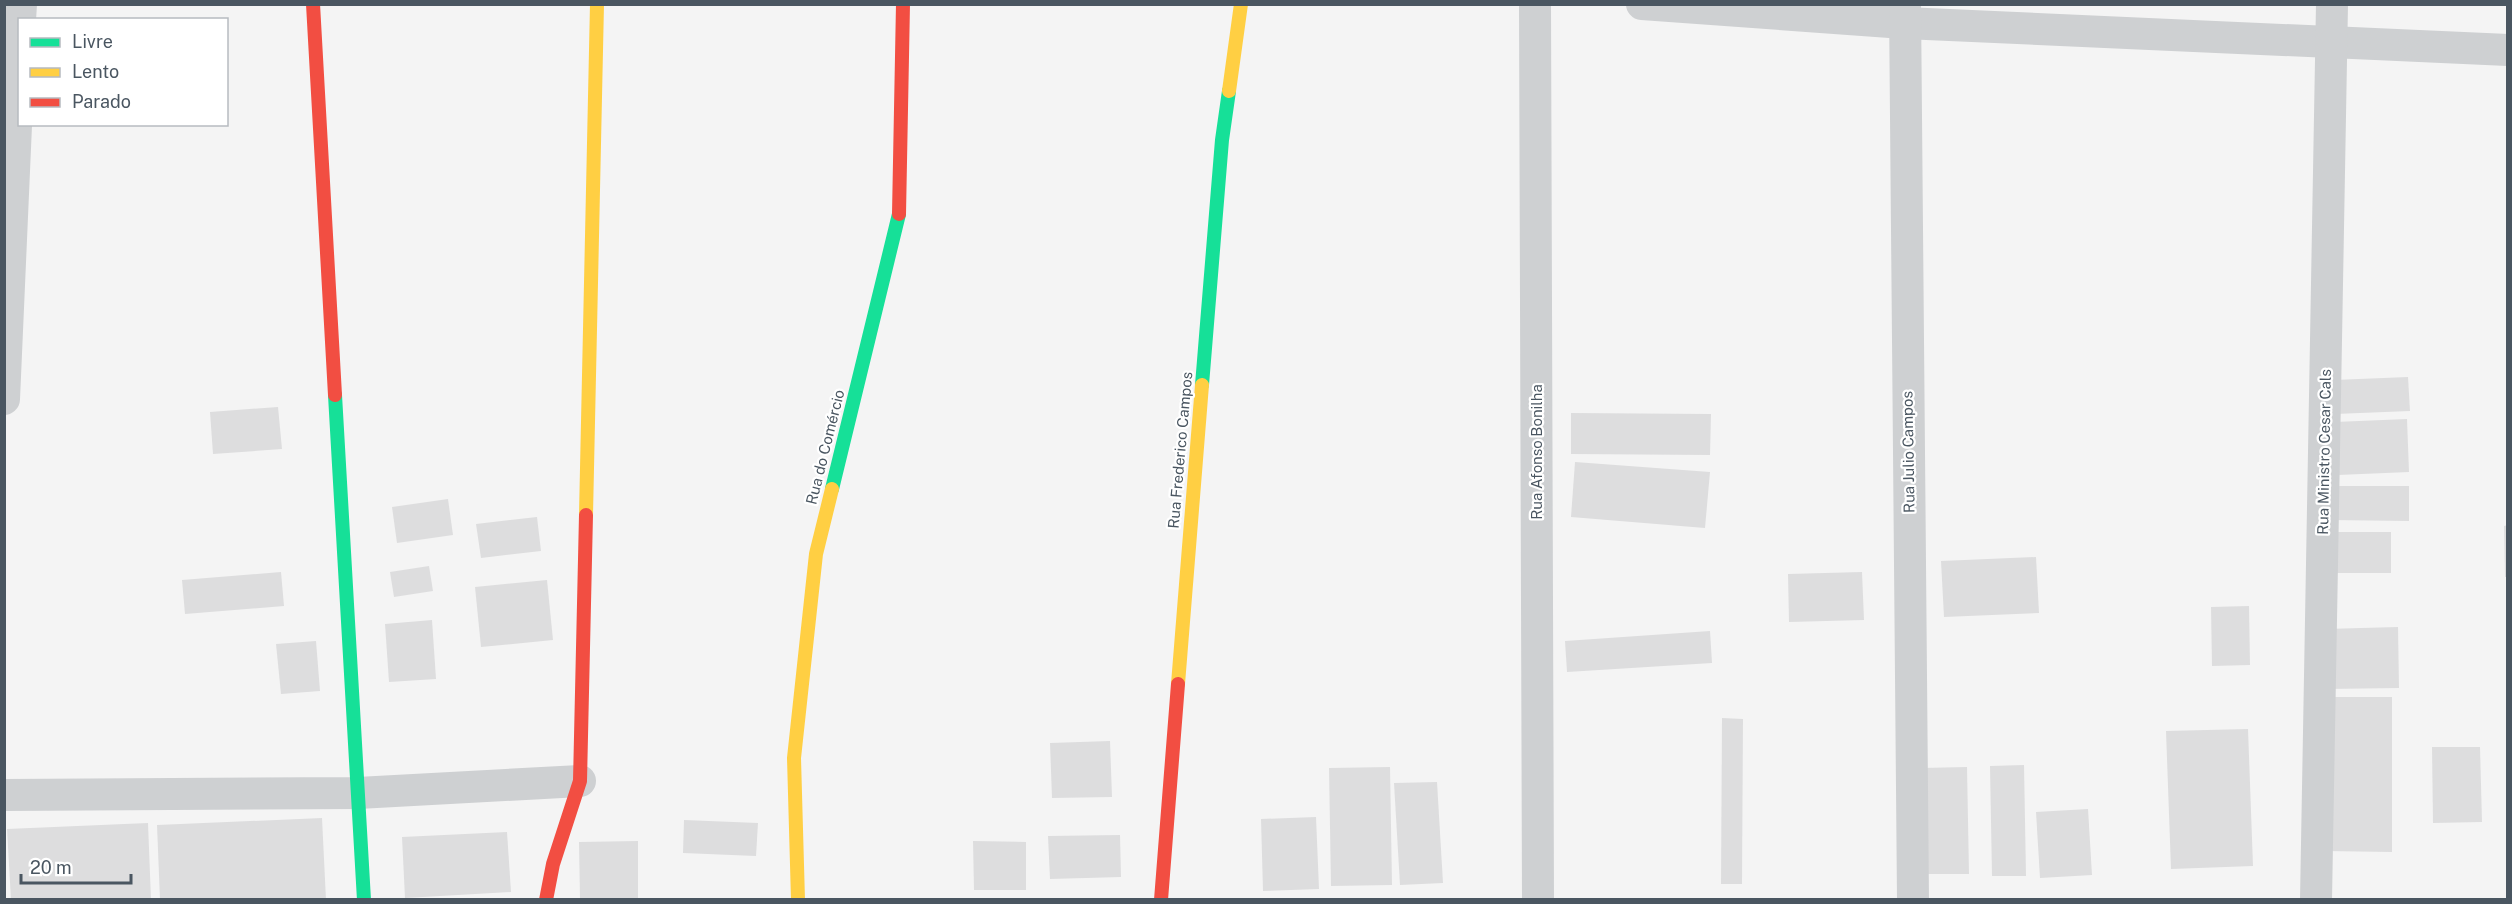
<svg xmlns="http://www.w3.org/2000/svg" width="2512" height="904" viewBox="0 0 2512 904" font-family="'Public Sans',sans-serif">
	<rect width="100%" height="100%" fill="#f4f4f4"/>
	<g fill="#ddddde">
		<polygon points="2408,377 2410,411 2335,414 2334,380"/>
		<polygon points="278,407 282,449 213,454 210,412"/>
		<polygon points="1571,413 1711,414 1710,455 1571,454"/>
		<polygon points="2407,419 2409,472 2338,475 2335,422"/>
		<polygon points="1575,462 1710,472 1705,528 1571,517"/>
		<polygon points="2330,486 2409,486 2409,521 2330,520"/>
		<polygon points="448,499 453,535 397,543 392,507"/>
		<polygon points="537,517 541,551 481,558 476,524"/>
		<polygon points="2508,525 2508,577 2505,577 2504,526"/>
		<polygon points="2332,532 2391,532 2391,573 2333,573"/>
		<polygon points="2036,557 2039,613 1944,617 1941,561"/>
		<polygon points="429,566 433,591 394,597 390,572"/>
		<polygon points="281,572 284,606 185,614 182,580"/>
		<polygon points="1862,572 1864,620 1789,622 1788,574"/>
		<polygon points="547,580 553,640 481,647 475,587"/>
		<polygon points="2249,606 2250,665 2212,666 2211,607"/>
		<polygon points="432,620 436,679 389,682 385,624"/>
		<polygon points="2398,627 2399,688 2327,689 2325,629"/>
		<polygon points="1710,631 1712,663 1567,672 1565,641"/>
		<polygon points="316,641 320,691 281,694 276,644"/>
		<polygon points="2325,697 2392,697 2392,852 2325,851"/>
		<polygon points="1722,718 1743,719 1742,884 1721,884"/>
		<polygon points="2248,729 2253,866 2171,869 2166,731"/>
		<polygon points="1110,741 1112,797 1052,798 1050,743"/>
		<polygon points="2432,747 2480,747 2482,822 2433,823"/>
		<polygon points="2024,765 2026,876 1992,876 1990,766"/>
		<polygon points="1390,767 1392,885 1331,886 1329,768"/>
		<polygon points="1967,767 1969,874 1922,874 1921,768"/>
		<polygon points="1437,782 1443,883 1400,885 1394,783"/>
		<polygon points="2088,809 2092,875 2040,878 2036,812"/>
		<polygon points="1316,817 1319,889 1263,891 1261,819"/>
		<polygon points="322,818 326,900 160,900 157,825"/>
		<polygon points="684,820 758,823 756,856 683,853"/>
		<polygon points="148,823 151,900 11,900 7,829"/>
		<polygon points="507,832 511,892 405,898 402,837"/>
		<polygon points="1120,835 1121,877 1050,879 1048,836"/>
		<polygon points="638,841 638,898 580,899 579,842"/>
		<polygon points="973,841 1026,842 1026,890 974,890"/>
	</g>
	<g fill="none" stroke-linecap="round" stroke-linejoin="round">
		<g stroke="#ced0d2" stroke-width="32">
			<polyline points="1535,4 1538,900"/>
			<polyline points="1642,4 1904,23 2508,50"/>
			<polyline points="1905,4 1913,900"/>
			<polyline points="20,20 21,4"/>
			<polyline points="4,399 20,34"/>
			<polyline points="4,795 358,793 580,781"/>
			<polyline points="2316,900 2332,4"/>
		</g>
		<g stroke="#16e098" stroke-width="14">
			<polyline points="1202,385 1222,140 1229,91"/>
			<polyline points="335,395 364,900"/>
			<polyline points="832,489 899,214"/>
		</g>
		<g stroke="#ffcf43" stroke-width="14">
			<polyline points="1229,91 1241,4"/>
			<polyline points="586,515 597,4"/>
			<polyline points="1178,684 1202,385"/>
			<polyline points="798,900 794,758 816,554 832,489"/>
		</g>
		<g stroke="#f24e42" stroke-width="14">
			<polyline points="313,4 335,395"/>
			<polyline points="899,214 903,4"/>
			<polyline points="546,900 553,864 580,781 586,515"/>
			<polyline points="1161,900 1178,684"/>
		</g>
	</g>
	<g text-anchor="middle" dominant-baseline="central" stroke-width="4.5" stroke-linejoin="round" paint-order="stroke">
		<g font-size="15" fill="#4a5661" stroke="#fff">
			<text transform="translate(825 447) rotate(-76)">Rua do Comércio</text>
			<text transform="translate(1180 450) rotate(-85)">Rua Frederico Campos</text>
			<text transform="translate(1536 452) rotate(-90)">Rua Afonso Bonilha</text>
			<text transform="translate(1908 452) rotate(-91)">Rua Julio Campos</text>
			<text transform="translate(2324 452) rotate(-89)">Rua Ministro Cesar Cals</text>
		</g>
	</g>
	<rect width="2512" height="904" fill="none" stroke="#4a5661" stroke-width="12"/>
	<rect x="18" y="18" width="210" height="108" fill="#ffffff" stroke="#b7bbc0" stroke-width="1.5"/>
	<rect x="30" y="38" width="30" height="9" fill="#16e098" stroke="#b7bbc0" stroke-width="1.5"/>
	<text x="72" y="48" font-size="18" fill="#4a5661">Livre</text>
	<rect x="30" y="68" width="30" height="9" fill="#ffcf43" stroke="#b7bbc0" stroke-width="1.5"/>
	<text x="72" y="78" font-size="18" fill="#4a5661">Lento</text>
	<rect x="30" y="98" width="30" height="9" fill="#f24e42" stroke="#b7bbc0" stroke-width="1.5"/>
	<text x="72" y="108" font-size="18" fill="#4a5661">Parado</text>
	<path d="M21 874v9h110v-9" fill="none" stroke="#4a5661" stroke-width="3"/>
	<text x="30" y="874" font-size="18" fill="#4a5661" stroke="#ffffff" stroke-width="4.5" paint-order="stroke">20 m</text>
</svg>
